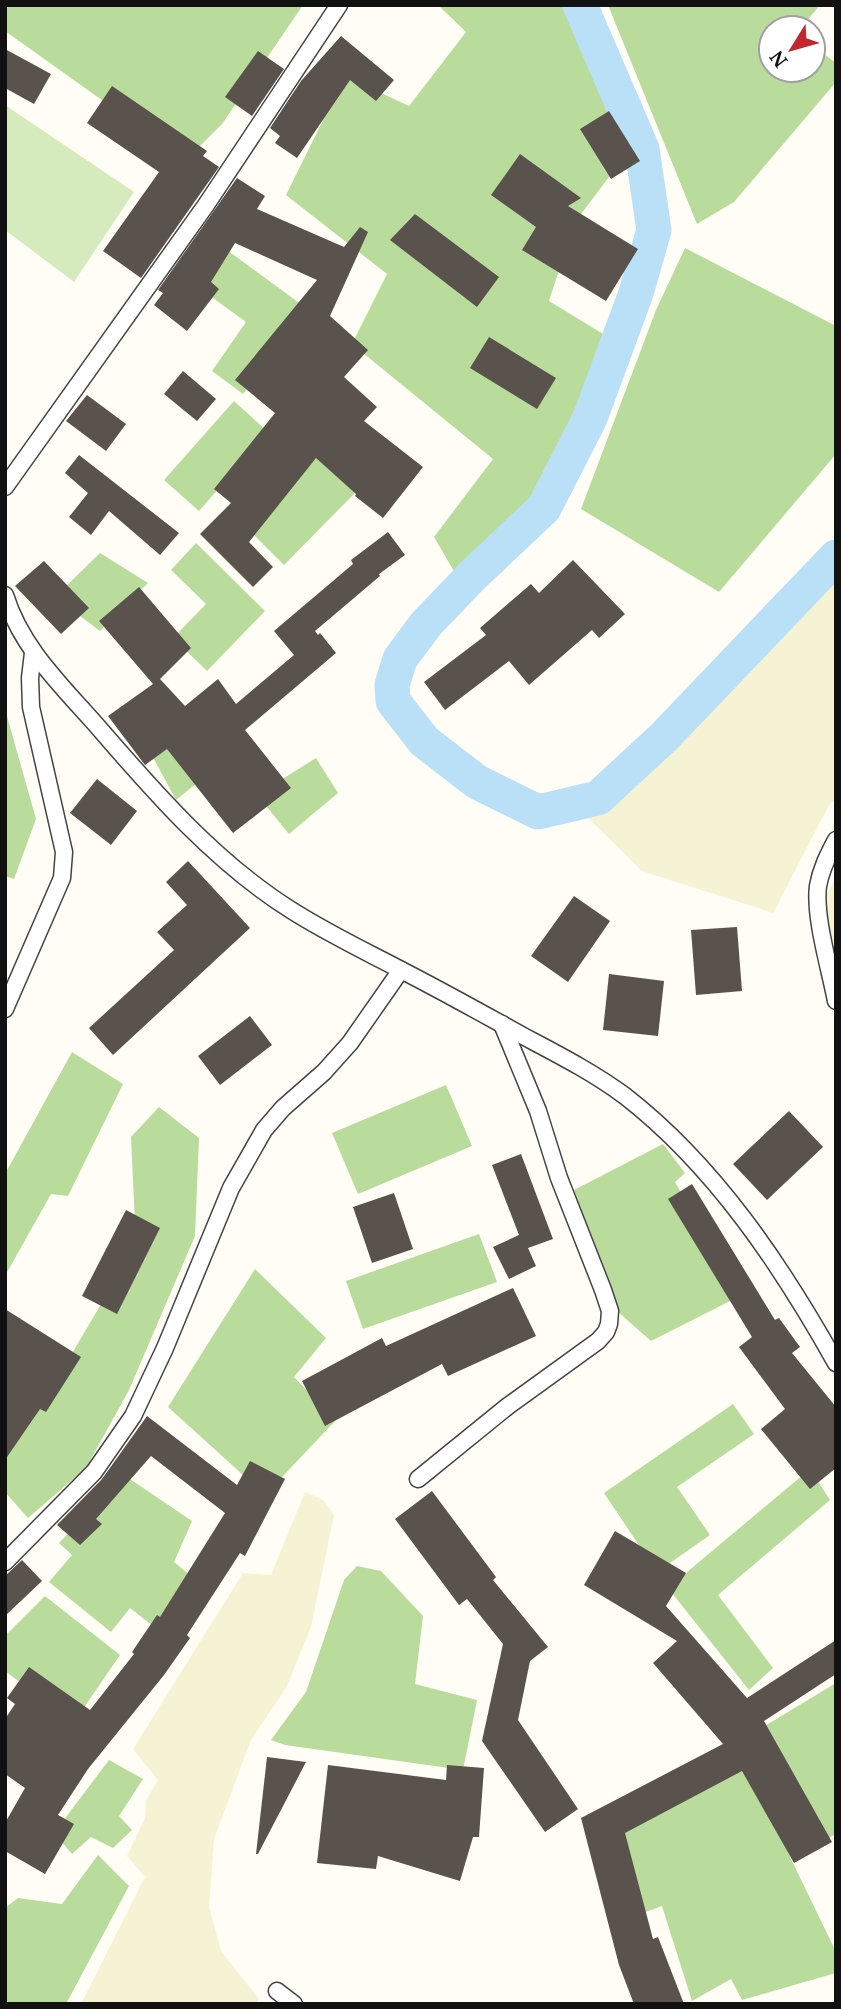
<svg xmlns="http://www.w3.org/2000/svg" width="841" height="2009" viewBox="0 0 841 2009" font-family="'Noto Serif',serif">
	<rect width="100%" height="100%" fill="#fffdf5"/>
	<g fill="#f6f3d4">
		<polygon points="836,570 836,798 829,805 773,913 642,871 587,817 677,742"/>
		<polygon points="836,877 836,955 824,900"/>
		<polygon points="305,1492 323,1500 334,1515 311,1627 286,1688 251,1740 214,1839 209,1907 221,1951 259,1999 256,2004 81,2004 145,1877 127,1856 145,1818 146,1800 158,1780 133,1749 243,1573 271,1575"/>
	</g>
	<polygon fill="#d5ebbd" points="5,105 134,192 74,282 5,230"/>
	<g fill="#b9dc9c">
		<polygon points="5,5 303,5 222,124 186,160 5,31"/>
		<polygon points="441,5 573,5 600,69 627,153 575,222 549,301 608,337 582,413 536,501 458,578 434,537 493,459 352,344 387,274 286,195 345,76 409,106 466,32 440,7"/>
		<polygon points="608,5 820,5 801,28 771,28 771,70 813,70 813,46 836,63 836,82 734,202 697,224"/>
		<polygon points="212,239 306,308 243,394 212,371 246,322 184,277"/>
		<polygon points="685,248 836,326 836,454 719,592 581,509 656,310"/>
		<polygon points="234,401 268,432 199,511 164,480"/>
		<polygon points="319,455 356,492 284,565 247,528"/>
		<polygon points="196,543 265,611 207,671 173,638 206,604 171,570"/>
		<polygon points="100,553 148,583 100,631 55,597"/>
		<polygon points="5,709 36,819 14,879 5,876"/>
		<polygon points="247,742 176,800 148,748"/>
		<polygon points="316,758 338,793 289,834 257,795"/>
		<polygon points="72,1052 123,1084 68,1196 51,1194 5,1276 5,1174"/>
		<polygon points="446,1085 472,1146 358,1194 332,1133"/>
		<polygon points="159,1107 199,1138 195,1236 129,1390 86,1468 28,1518 5,1492 5,1442 64,1367 136,1245 131,1137"/>
		<polygon points="663,1144 685,1173 675,1182 740,1296 651,1341 617,1311 574,1190"/>
		<polygon points="479,1234 497,1282 363,1329 346,1281"/>
		<polygon points="255,1269 326,1338 294,1377 336,1420 265,1495 168,1407"/>
		<polygon points="733,1404 754,1434 677,1487 710,1535 657,1572 604,1493"/>
		<polygon points="810,1469 830,1500 718,1595 773,1668 749,1690 668,1588"/>
		<polygon points="124,1475 192,1521 174,1562 196,1580 157,1629 130,1608 111,1632 49,1582 72,1555 59,1543"/>
		<polygon points="357,1566 381,1571 423,1616 415,1684 477,1700 463,1770 285,1745 271,1740 306,1692 344,1580"/>
		<polygon points="45,1596 120,1655 74,1722 5,1671 5,1636"/>
		<polygon points="836,1683 836,1834 823,1841 763,1727"/>
		<polygon points="109,1760 143,1779 119,1816 132,1830 113,1848 91,1837 72,1854 54,1833"/>
		<polygon points="747,1768 836,1952 836,1973 742,2000 731,1979 692,2001 662,1906 632,1917 608,1829"/>
		<polygon points="98,1855 129,1886 66,2004 5,2004 5,1908 18,1898 62,1904"/>
	</g>
	<g fill="none" stroke-linecap="round" stroke-linejoin="round">
		<polyline stroke="#b9e0f7" stroke-width="35" points="580,5 642,149 654,230 636,293 590,418 544,508 472,576 426,624 400,659 392,685 393,701 424,741 477,782 538,812 598,798 664,737 836,557"/>
	</g>
	<g fill="#5a524d">
		<polygon points="341,36 394,80 376,101 350,80 297,158 275,143 280,136 270,128 301,81"/>
		<polygon points="5,49 51,74 34,104 5,88"/>
		<polygon points="258,51 284,69 252,116 225,97"/>
		<polygon points="112,86 207,151 203,156 219,167 141,278 103,251 159,172 87,123"/>
		<polygon points="609,111 640,161 611,179 580,129"/>
		<polygon points="520,154 581,198 568,206 638,249 606,301 522,250 536,227 491,195"/>
		<polygon points="237,178 265,196 257,209 344,247 360,227 368,232 330,316 368,350 344,377 377,407 364,421 423,467 383,518 355,496 356,494 316,458 249,542 273,567 253,587 200,534 231,503 214,489 275,413 235,380 317,280 235,243 211,282 219,289 187,331 154,305 163,293 158,290"/>
		<polygon points="415,214 499,277 477,307 390,240"/>
		<polygon points="489,337 556,378 537,409 470,368"/>
		<polygon points="183,371 216,399 197,421 164,394"/>
		<polygon points="87,395 126,424 106,451 66,421"/>
		<polygon points="79,455 179,533 160,555 109,511 91,535 69,517 88,493 65,473"/>
		<polygon points="388,532 405,555 379,574 380,576 315,631 318,635 320,633 336,653 245,730 291,788 233,833 167,749 145,765 108,716 153,684 99,621 139,587 191,648 160,679 185,706 218,679 236,704 294,655 274,631 353,564 351,560"/>
		<polygon points="573,560 625,614 599,638 592,630 529,685 509,661 445,710 424,682 486,635 480,628 531,584 539,593"/>
		<polygon points="44,561 89,608 61,634 15,586"/>
		<polygon points="97,779 137,811 111,845 70,813"/>
		<polygon points="188,861 250,928 113,1055 89,1028 174,950 157,932 187,905 166,882"/>
		<polygon points="574,896 610,921 568,982 531,956"/>
		<polygon points="737,927 742,991 696,995 691,930"/>
		<polygon points="609,974 664,981 658,1036 603,1030"/>
		<polygon points="250,1016 272,1045 220,1085 198,1056"/>
		<polygon points="789,1111 823,1147 767,1200 733,1164"/>
		<polygon points="521,1154 553,1239 528,1248 536,1266 509,1279 493,1247 519,1235 492,1165"/>
		<polygon points="692,1184 775,1320 779,1318 800,1347 792,1353 836,1407 836,1468 810,1489 761,1429 785,1409 739,1347 752,1337 668,1199"/>
		<polygon points="394,1193 413,1249 372,1263 353,1207"/>
		<polygon points="126,1210 160,1228 117,1314 82,1296"/>
		<polygon points="513,1288 536,1336 448,1376 442,1364 325,1426 302,1381 382,1338 386,1346"/>
		<polygon points="5,1309 81,1357 46,1412 40,1409 5,1460"/>
		<polygon points="147,1416 237,1485 250,1461 285,1479 245,1556 240,1553 187,1635 190,1638 164,1675 88,1769 58,1815 74,1824 45,1874 5,1851 5,1823 25,1788 5,1774 5,1719 15,1704 7,1698 29,1667 90,1710 134,1654 132,1652 157,1615 160,1617 225,1513 151,1456 96,1519 102,1524 80,1545 57,1525 102,1479"/>
		<polygon points="432,1491 496,1577 493,1580 548,1647 530,1661 518,1720 578,1809 545,1832 482,1741 503,1644 467,1599 459,1605 395,1519"/>
		<polygon points="615,1531 686,1573 666,1606 747,1698 836,1640 836,1674 764,1721 832,1842 794,1863 742,1771 625,1833 653,1939 658,1937 684,2004 634,2004 619,1965 581,1818 723,1744 653,1663 677,1641 584,1585"/>
		<polygon points="22,1560 42,1581 5,1616 5,1576"/>
		<polygon points="267,1757 306,1762 258,1854 256,1854"/>
		<polygon points="328,1765 446,1780 447,1765 484,1768 479,1837 473,1837 460,1881 378,1856 376,1869 317,1863"/>
	</g>
	<g fill="none" stroke-linecap="round" stroke-linejoin="round">
		<defs>
			<g id="service">
				<polyline points="5,487 206,205 339,5"/>
				<path d="M 5,595 C 21,648 63,687 98,727 C 155,793 216,863 291,910 C 327,933 365,951 403,971 C 444,992 485,1015 525,1037 C 559,1055 594,1073 625,1096 C 715,1166 781,1265 836,1363"/>
				<path d="M 836,840 C 828,855 821,869 818,886 C 814,917 830,969 836,1001"/>
				<polyline points="5,1009 62,878 64,852 31,707 30,678 33,653"/>
				<polyline points="418,1479 508,1406 598,1341 606,1332 609,1324 610,1311 603,1290 559,1178 538,1111 502,1024"/>
				<polyline points="5,1562 94,1472 133,1416 165,1348 231,1188 264,1130 283,1108 324,1072 350,1043 401,970"/>
				<polyline points="277,1991 294,2004"/>
			</g>
		</defs>
		<use href="#service" stroke="#444" stroke-width="19"/>
		<use href="#service" stroke="#fff" stroke-width="16"/>
	</g>
	<rect width="841" height="2009" fill="none" stroke="#111111" stroke-width="14"/>
	<g transform="translate(792 49) rotate(233)"><circle r="33" fill="#ffffff" stroke="#a0a0a0" stroke-width="2"/>
	<path d="M0-5L12 26L0 18L-12 26Z" fill="#c4262e"/>
	<text y="-10" font-size="19" font-weight="bold" text-anchor="middle" fill="#111111">N</text>
	</g>
</svg>
